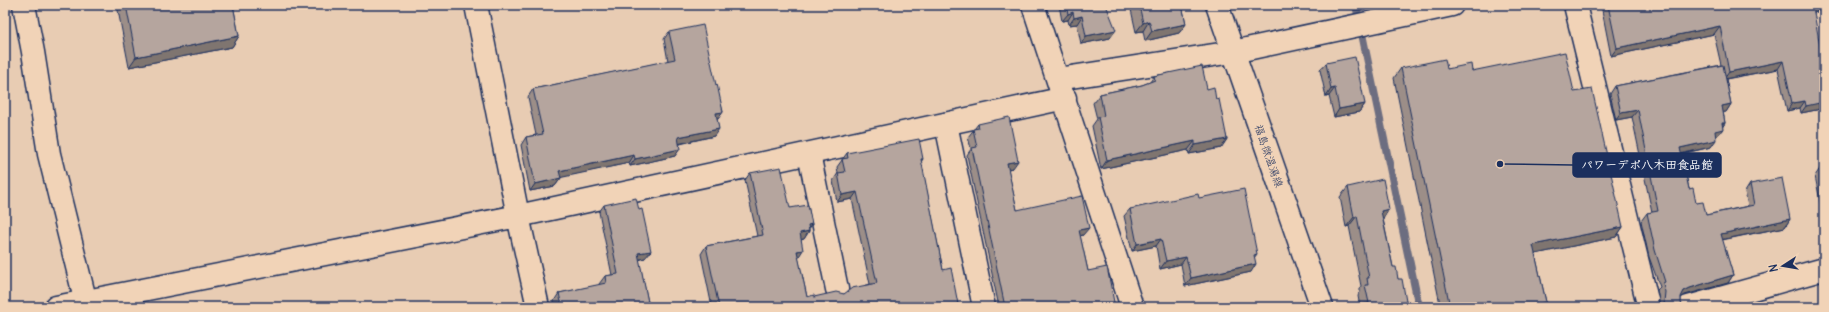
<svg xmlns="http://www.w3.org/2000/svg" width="1829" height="312" viewBox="0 0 1829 312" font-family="Delius,'Klee One',sans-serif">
	<rect width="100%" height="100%" fill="#e8ccb3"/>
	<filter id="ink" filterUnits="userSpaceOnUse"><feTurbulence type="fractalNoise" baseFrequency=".025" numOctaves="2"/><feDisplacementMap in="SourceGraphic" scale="8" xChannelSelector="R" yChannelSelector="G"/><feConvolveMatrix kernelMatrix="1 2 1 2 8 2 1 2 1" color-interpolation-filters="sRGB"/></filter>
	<g filter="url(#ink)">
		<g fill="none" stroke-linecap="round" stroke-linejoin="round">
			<polyline stroke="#6c6d80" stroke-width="8" points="1356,5 1419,307"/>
			<defs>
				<g id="minor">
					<polyline points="24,5 33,52 49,154 87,307"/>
					<polyline points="476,5 518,216 1065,98"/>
					<polyline points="1033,5 1132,307"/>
					<polyline points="1575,5 1647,300 1647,307"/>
					<polyline points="1058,79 1233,52 1452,5"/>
					<polyline points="946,124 984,307"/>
					<polyline points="809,154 837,289"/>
					<polyline points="56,307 518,216 538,307"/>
					<polyline points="1688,307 1824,269"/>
				</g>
				<polyline id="major" points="1217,5 1322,307"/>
			</defs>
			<use href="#minor" stroke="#1b2f5e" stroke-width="25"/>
			<use href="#major" stroke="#1b2f5e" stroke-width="25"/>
			<use href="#minor" stroke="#f1d3b7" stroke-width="22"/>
			<use href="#major" stroke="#f1d3b7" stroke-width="22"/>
		</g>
		<g fill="#9c8e88" stroke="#1b2f5e">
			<polygon points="117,5 233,5 239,36 232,47 129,67"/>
			<polygon points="1059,5 1106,5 1110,38 1081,44 1077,24 1069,25 1068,20 1062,21"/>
			<polygon points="1130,5 1182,5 1186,24 1179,33 1145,41 1143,31 1136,32"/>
			<polygon points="1601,5 1824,5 1820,11 1814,13 1821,109 1801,113 1800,108 1787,111 1778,69 1726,79 1731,104 1726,112 1723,112 1725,123 1717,136 1716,137 1711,147 1682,154 1689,189 1696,203 1706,215 1748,206 1745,192 1750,184 1790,219 1785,227 1722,240 1733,275 1728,283 1685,295 1681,297 1681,303 1684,307 1659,307 1659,300 1657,290 1660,287 1649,257 1641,221 1647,213 1652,212 1632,117 1616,120 1610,94 1615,86 1721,65 1714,34 1611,56"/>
			<polygon points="669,32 716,85 723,112 717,120 714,136 680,144 675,156 630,166 629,163 560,177 561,178 555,186 530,191 521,145 526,137 536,135 528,97 533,89 668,61 664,39"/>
			<polygon points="1326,63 1365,104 1359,112 1334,117 1329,96 1326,97 1320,70"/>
			<polygon points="1401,68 1447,69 1472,71 1574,92 1623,227 1616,237 1535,254 1546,302 1542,307 1425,307 1440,304 1394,78"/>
			<polygon points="1154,76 1207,89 1216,100 1227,139 1221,148 1189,154 1188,150 1101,169 1092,126 1097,119 1093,103 1100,94 1142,85 1150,82"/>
			<polygon points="978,124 1013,168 1008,169 1017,210 1083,235 1080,236 1088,271 1115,307 999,307 967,155 971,149 968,137"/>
			<polygon points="847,153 923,159 921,162 943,270 958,304 956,307 712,307 701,254 706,246 757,236 745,180 750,173 790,208 812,224 809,229 809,231 804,239 801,240 798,257 807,297 814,297 844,294 870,284 852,199 837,202 833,181 838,173 837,167"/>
			<polygon points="1821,167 1824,167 1824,221 1815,176"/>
			<polygon points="1348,187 1389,209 1383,219 1393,267 1398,279 1407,307 1360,307 1358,296 1360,292 1360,288 1361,286 1349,226 1346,227 1340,197"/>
			<polygon points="604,205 645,258 639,260 649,307 555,307 554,301 559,293 600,285 599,284 605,276 612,275 599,212"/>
			<polygon points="1130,209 1257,254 1254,258 1251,272 1185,286 1181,264 1160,269 1156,246 1132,251 1124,216"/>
		</g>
		<g fill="#7f746f" stroke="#1b2f5e">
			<polygon points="1821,5 1824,5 1824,6 1820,11 1808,14 1813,7"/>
			<polygon points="1073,12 1068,20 1062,21 1068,14"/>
			<polygon points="1082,16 1077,24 1069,25 1074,18"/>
			<polygon points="1149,21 1143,31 1136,32 1143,23"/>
			<polygon points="1186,24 1179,33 1145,41 1152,31"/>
			<polygon points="1720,26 1714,34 1611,56 1617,48"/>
			<polygon points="1116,30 1110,38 1081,44 1086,36"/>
			<polygon points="239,36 232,47 129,67 136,57"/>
			<polygon points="1783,61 1778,69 1724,79 1729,72"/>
			<polygon points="1335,88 1329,96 1326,97 1331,89"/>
			<polygon points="1824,98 1824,105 1821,109 1801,113 1806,106"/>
			<polygon points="1805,101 1800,108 1787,111 1792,103"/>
			<polygon points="1365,104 1359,112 1334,117 1339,109"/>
			<polygon points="1731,104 1726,112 1717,113 1722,106"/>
			<polygon points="1638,110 1632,117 1616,120 1621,113"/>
			<polygon points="723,112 718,119 711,121 716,113"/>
			<polygon points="1722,123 1725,123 1721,129 1723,129 1717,136 1710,138 1715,131"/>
			<polygon points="719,129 714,136 673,145 678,137"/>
			<polygon points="1227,139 1221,148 1189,154 1195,145"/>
			<polygon points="1716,140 1711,147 1675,155 1680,148"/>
			<polygon points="1195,141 1188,150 1101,169 1107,160"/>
			<polygon points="680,149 675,156 630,166 635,159"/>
			<polygon points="634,155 629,163 554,179 559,171"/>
			<polygon points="1018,161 1013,168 1002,170 1007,163"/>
			<polygon points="561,178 555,186 530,191 535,184"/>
			<polygon points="857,192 852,199 837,202 842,195"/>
			<polygon points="1389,209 1382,220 1381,211"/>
			<polygon points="1357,216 1349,226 1346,227 1354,217"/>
			<polygon points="1790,219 1785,227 1715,241 1721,234"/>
			<polygon points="812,224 806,232 808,225"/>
			<polygon points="1623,227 1616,237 1526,256 1533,245"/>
			<polygon points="1089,228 1083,235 1074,238 1079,230"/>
			<polygon points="809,231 804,239 794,241 800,233"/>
			<polygon points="1161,239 1156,246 1132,251 1137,244"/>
			<polygon points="803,250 798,258 797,251"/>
			<polygon points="651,251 645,258 632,261 638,253"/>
			<polygon points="1186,257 1181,264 1160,269 1166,261"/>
			<polygon points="1256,264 1251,272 1185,286 1191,278"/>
			<polygon points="1733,275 1728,283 1685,295 1679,299 1684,291 1690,288"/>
			<polygon points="1546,302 1542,307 1530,307 1531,306"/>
			<polygon points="958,304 956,307 944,307"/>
		</g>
		<g fill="#b5a59e" stroke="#1b2f5e">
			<polygon points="126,5 233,5 239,36 136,57"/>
			<polygon points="1066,5 1106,5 1116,30 1086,36 1082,16 1074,18 1073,12 1068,14"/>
			<polygon points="1139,5 1182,5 1186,24 1152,31 1149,21 1143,23"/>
			<polygon points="1608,5 1821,5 1813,7 1821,52 1823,52 1824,58 1824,102 1806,106 1805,101 1792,103 1783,61 1729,72 1720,26 1617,48"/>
			<polygon points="703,25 716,85 717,84 723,112 716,113 719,129 678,137 680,149 635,159 634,155 559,171 561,178 535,184 526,137 543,134 533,89 675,59 669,32"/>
			<polygon points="1565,52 1574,92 1592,89 1623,227 1533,245 1546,302 1531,306 1531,307 1425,307 1449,302 1401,68 1445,59 1447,69 1471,64 1472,71"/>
			<polygon points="1355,57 1365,104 1339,109 1335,88 1331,89 1326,63"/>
			<polygon points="1723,65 1731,104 1722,106 1725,123 1722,123 1723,129 1715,131 1716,140 1680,148 1689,189 1693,188 1696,203 1703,202 1706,215 1754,205 1750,184 1782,178 1790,219 1721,234 1733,275 1690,288 1684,291 1681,297 1681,303 1684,307 1666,307 1664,302 1665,292 1663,283 1665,282 1655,250 1647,213 1658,211 1638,110 1621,113 1615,86"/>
			<polygon points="1202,66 1207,89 1214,87 1216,100 1219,99 1227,139 1195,145 1195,141 1107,160 1098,117 1104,116 1100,94 1142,85 1155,80 1154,76"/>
			<polygon points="1009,117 1018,161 1007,163 1017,210 1082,196 1089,228 1079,230 1088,271 1107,267 1115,307 1005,307 972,148 977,147 973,129 979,128 978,124"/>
			<polygon points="919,139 923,159 921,159 943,270 951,268 958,304 944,307 719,307 706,246 763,235 750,173 781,167 790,208 808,205 812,224 808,225 809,231 800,233 803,250 797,251 807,297 814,295 814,297 836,292 844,294 852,288 877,283 857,192 842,195 838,173 845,172 842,159 848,158 847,153"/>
			<polygon points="1821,167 1824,167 1824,180"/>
			<polygon points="1383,179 1389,209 1381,211 1393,267 1396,267 1398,279 1402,279 1407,307 1365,307 1364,304 1369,303 1365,285 1368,285 1367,278 1369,278 1357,216 1354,217 1348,187"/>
			<polygon points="1244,189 1257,254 1254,255 1256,264 1191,278 1186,257 1166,261 1161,239 1137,244 1130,209 1198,194 1199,198"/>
			<polygon points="636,198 639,210 642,209 651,251 638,253 649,307 562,307 559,293 606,283 605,276 618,274 604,205"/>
		</g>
	</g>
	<g text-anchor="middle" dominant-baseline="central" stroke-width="3" stroke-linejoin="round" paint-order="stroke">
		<g font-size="11" fill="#1b2f5e" stroke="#f1d3b7">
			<text transform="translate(1269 156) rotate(71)">福島微温湯線</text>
		</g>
	</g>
	<path fill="none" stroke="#1b2f5e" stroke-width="1.5" d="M1500 164L1573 165"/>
	<circle fill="#1b2f5e" stroke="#f1d3b7" stroke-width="1.5" cx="1500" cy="164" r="4"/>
	<rect fill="#1b2f5e" stroke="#1b2f5e" stroke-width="1.5" x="1573" y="153" width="148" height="24" rx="4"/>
	<g font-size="12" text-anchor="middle" font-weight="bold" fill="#fff">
		<text x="1647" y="169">パワーデポ八木田食品館</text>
	</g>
	<rect width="1829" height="312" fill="none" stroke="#f1d3b7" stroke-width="20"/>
	<rect x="10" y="10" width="1809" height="292" fill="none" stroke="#1b2f5e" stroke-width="1.5" filter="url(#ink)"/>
	<g transform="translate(1783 266) rotate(258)" stroke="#f1d3b7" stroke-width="3" paint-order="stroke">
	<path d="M0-3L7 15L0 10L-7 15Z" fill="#1b2f5e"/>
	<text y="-6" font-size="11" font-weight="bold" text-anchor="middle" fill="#1b2f5e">N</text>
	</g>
</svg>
